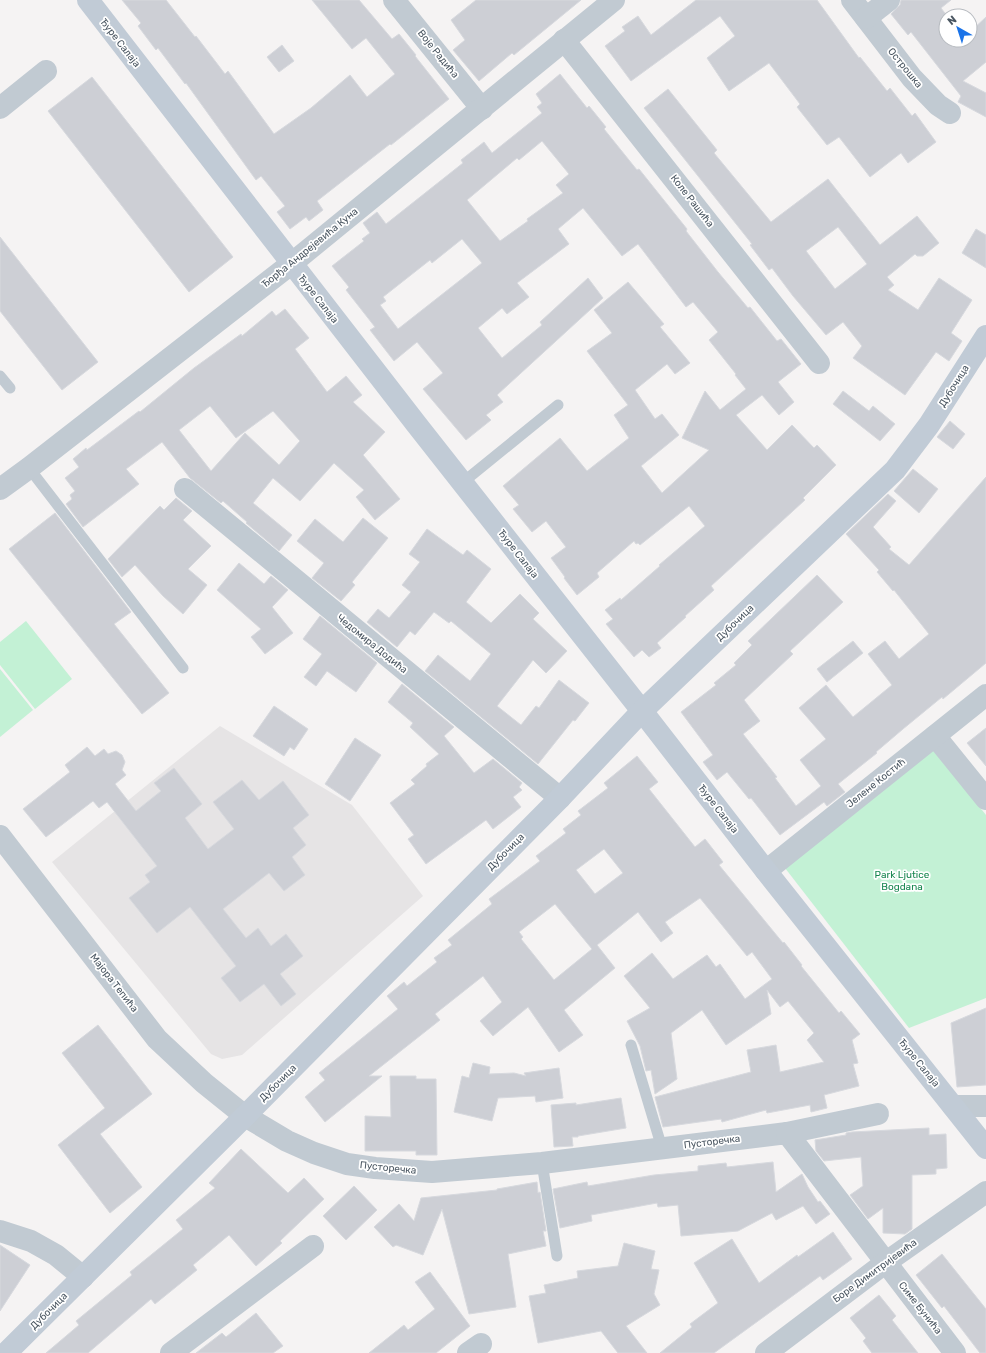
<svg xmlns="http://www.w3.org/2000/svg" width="986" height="1353" viewBox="0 0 986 1353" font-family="Rubik,sans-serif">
	<rect width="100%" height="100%" fill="#f5f3f3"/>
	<polygon fill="#e6e4e5" points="220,726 352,805 423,896 242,1055 222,1059 211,1054 52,862"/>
	<g fill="#c3f1d5">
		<polygon points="26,621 72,679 35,709 0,665 0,642"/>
		<polygon points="0,669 33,710 0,737"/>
		<polygon points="932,749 986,815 986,998 909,1028 785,868"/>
	</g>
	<g fill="#cdcfd5" stroke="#d7d9de" fill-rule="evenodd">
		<polygon points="122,0 166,0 195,37 196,36 225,74 228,71 274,134 311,108 350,75 367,97 395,74 366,38 352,49 312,0 359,0 392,39 399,34 416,55 415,56 449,99 391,145 390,144 317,201 323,210 309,221 306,217 290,229 277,212 285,206 261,176 256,180 186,83 185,84 158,48 156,50 138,26 141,23"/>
		<polygon points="476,0 581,0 514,55 512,53 479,81 453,50 465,40 451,20"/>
		<polygon points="696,0 817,0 859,58 860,57 887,91 890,88 912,116 915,113 936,142 908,163 901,153 870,177 839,137 827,145 797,107 800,104 769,63 729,91 707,58 735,36 720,16 631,81 605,46 625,31 622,27 638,16 651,35"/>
		<polygon points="901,0 951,0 941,8 947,16 946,40 970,40 970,32 986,17 986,62 963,81 986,93 986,117 958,102 961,96 911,32 908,35 891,14 900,5"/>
		<polygon points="282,45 294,61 279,72 267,57"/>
		<path d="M 560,74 L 587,108 L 589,106 L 606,127 L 604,129 L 637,170 L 639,169 L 687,229 L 686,231 L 718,272 L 748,308 L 750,307 L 777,341 L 781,339 L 801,364 L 778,382 L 794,402 L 779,415 L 762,395 L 736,415 L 767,450 L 792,425 L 814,448 L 817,445 L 836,465 L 803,498 L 805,500 L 711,586 L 714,590 L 685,616 L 686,617 L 657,643 L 661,648 L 649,657 L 642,650 L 634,657 L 606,624 L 613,619 L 605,610 L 620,598 L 621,600 L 660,566 L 659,565 L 705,526 L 689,506 L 640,545 L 638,543 L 636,544 L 634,541 L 597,573 L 599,577 L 577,595 L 564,578 L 565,577 L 551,558 L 566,547 L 546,521 L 532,532 L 513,509 L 519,505 L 503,486 L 560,438 L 587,471 L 629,438 L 614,415 L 628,405 L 587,351 L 612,333 L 594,310 L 628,282 L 664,324 L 660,327 L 690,363 L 675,374 L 667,364 L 635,390 L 655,419 L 662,414 L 679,435 L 641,466 L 662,493 L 709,450 L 682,438 L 705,391 L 720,410 L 746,389 L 735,375 L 736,374 L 709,340 L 718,332 L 693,302 L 686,307 L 638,244 L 622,256 L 583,208 L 558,229 L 569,244 L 517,283 L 529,297 L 507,314 L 502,308 L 478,328 L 502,358 L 542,325 L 540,322 L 588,278 L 603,298 L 497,395 L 503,402 L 486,415 L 491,420 L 466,440 L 423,389 L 443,373 L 417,342 L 394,361 L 370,330 L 375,327 L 346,290 L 349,287 L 332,266 L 364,241 L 362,239 L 370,233 L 363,223 L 377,212 L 386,224 L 463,163 L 461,160 L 484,142 L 492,153 L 542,113 L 537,107 L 542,103 L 536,94 ZM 542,141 L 569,174 L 556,185 L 563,193 L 527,219 L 528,221 L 500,241 L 467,200 L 517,158 L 519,160 ZM 462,239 L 482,263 L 398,329 L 380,305 L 386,301 L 383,297 L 430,260 L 432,263 Z"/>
		<polygon points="92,77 233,257 189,292 48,111"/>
		<path d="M 668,89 L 717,150 L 714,153 L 771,222 L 828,179 L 880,245 L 917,216 L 939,243 L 923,256 L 917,256 L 915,254 L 887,277 L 894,285 L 888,290 L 918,310 L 939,278 L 972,300 L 951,333 L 962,341 L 949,361 L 936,352 L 905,395 L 853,358 L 862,346 L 843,322 L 826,335 L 793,296 L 772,268 L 769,270 L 750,245 L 752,244 L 644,108 ZM 838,227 L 867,264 L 835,289 L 806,251 Z"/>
		<polygon points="976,229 986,235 986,268 962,253"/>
		<polygon points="0,237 98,362 62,390 0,311"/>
		<path d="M 285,309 L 309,338 L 295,349 L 327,392 L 346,376 L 362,395 L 353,402 L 385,432 L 363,455 L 400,499 L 375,520 L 356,497 L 364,490 L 334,463 L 300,501 L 273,478 L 253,503 L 292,535 L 279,551 L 246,523 L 247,522 L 223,501 L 221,503 L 190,478 L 162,442 L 126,469 L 139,484 L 83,527 L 66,504 L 72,499 L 70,495 L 75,491 L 65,478 L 79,467 L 73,459 L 86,448 L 87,450 L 139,411 L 140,412 L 194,368 L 241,334 L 242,336 L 272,311 L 276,316 ZM 210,406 L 236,438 L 273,411 L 300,441 L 279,465 L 245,433 L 211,471 L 179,430 Z"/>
		<polygon points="843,391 869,411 873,406 895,424 880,441 833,404"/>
		<polygon points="950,421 965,434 953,449 937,437"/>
		<polygon points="913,469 938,489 919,513 894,491"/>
		<polygon points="986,477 986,663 943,699 942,697 903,729 876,752 877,753 838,784 845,792 827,806 824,802 780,835 751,798 749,799 727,772 717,780 703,762 713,755 681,712 716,685 714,683 736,665 734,663 752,645 748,641 817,575 843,602 790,651 793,654 744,700 760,721 743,734 777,777 775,778 796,806 821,786 800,760 826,739 799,708 826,685 853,717 892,685 868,654 885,641 899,659 929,634 894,590 893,591 877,572 879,570 846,534 888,494 896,501 873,527 891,547 889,549 909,565"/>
		<polygon points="176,498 192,511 183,520 211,546 188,569 207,585 183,614 163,596 135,565 122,577 108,559 160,506 164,510"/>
		<polygon points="55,513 131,612 114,624 169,693 142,714 9,549"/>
		<polygon points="363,518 388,538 352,582 355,585 341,601 312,578 324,563 297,541 315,519 343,542"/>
		<polygon points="427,529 463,555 467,550 491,569 466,602 491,623 520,594 539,613 533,619 567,651 546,673 533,660 497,706 521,725 536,706 539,708 559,680 589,703 575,721 573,720 538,764 425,671 438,655 470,681 491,654 451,621 449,623 434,612 415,635 410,631 397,647 367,622 378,609 389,618 411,592 402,585 420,562 409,554"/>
		<polygon points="239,563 264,584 271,576 288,590 272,607 293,633 265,654 251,637 261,629 217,590"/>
		<polygon points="320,616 377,663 356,692 327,671 316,686 304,677 322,654 303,639"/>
		<polygon points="853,641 863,653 827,682 817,669"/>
		<polygon points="402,684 454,727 444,736 474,773 493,759 522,783 519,787 522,790 513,797 521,807 493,829 486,820 426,864 408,839 414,835 390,803 415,784 411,780 427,766 426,764 439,754 410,727 413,723 388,702"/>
		<polygon points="274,706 308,729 294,750 290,747 284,756 253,736"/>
		<polygon points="986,728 986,766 967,743"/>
		<polygon points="355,738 381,755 350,801 325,784"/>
		<polygon points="87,747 95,756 104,749 108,754 116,751 122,755 125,762 122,770 126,775 115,784 136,811 161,791 154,783 174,768 202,804 185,818 208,849 234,829 213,802 242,780 259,800 283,781 309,815 293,828 306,845 292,857 305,875 284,891 269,873 223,909 246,938 258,928 271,946 286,934 303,956 280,974 296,994 281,1006 264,984 240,1002 221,978 236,966 190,907 157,933 129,898 150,882 145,875 157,866 107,802 99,808 93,801 46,837 23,809 70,772 65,765"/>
		<path d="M 637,756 L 658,782 L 649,789 L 695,847 L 705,839 L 723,862 L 719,865 L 783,943 L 784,942 L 802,965 L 801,966 L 839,1013 L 841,1011 L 860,1034 L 852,1040 L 858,1063 L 853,1064 L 859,1086 L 824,1095 L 827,1108 L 811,1112 L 810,1105 L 767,1113 L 766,1110 L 722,1122 L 721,1119 L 663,1127 L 655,1097 L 751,1072 L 747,1050 L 776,1045 L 780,1072 L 824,1062 L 807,1040 L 814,1033 L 788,1001 L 780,1007 L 767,990 L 771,1014 L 726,1045 L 702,1010 L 671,1033 L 677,1079 L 655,1094 L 651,1070 L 646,1071 L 640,1046 L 627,1021 L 650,1008 L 624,976 L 652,953 L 673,979 L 707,955 L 716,967 L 720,964 L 745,999 L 772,979 L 752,952 L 747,956 L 700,898 L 665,922 L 673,933 L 661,942 L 638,912 L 597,945 L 615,968 L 564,1010 L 583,1035 L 559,1052 L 528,1007 L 493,1036 L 480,1021 L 502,1002 L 483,976 L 435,1014 L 440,1020 L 369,1076 L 382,1076 L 325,1122 L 305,1097 L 325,1080 L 319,1073 L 398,1009 L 387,996 L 404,982 L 407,986 L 437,962 L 434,958 L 452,945 L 448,940 L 492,904 L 489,899 L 540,861 L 536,856 L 566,833 L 563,829 L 581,815 L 578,811 L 608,788 L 604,783 ZM 604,849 L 623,873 L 595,894 L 576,870 ZM 555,904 L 592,949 L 554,980 L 521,939 L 523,937 L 519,932 Z"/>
		<polygon points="986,1008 986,1085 957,1087 951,1023"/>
		<polygon points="98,1025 152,1094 100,1134 142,1187 110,1213 58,1145 105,1108 62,1053"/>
		<polygon points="473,1063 490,1067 489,1074 514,1073 526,1076 524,1073 559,1068 563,1098 536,1102 535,1096 498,1098 492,1121 454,1112 462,1076 469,1078"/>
		<polygon points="390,1076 416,1076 416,1079 436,1079 437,1155 416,1155 416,1151 365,1151 365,1116 391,1117"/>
		<polygon points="621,1098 626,1128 578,1136 578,1137 572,1137 573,1146 554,1147 551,1105 576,1103 576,1105"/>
		<polygon points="929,1128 929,1135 946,1134 947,1168 936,1169 936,1174 912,1175 912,1229 905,1234 883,1233 883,1208 868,1219 850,1195 863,1186 861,1157 824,1161 816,1151 815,1140 846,1135 846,1133 852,1132"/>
		<polygon points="241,1149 288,1193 304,1178 324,1199 280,1241 282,1243 256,1266 229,1235 193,1265 197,1270 155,1304 151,1299 88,1353 46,1353 79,1325 76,1321 132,1275 130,1272 183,1229 176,1220 215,1188 209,1183"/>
		<polygon points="773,1162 776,1192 802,1174 808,1187 818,1202 820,1201 830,1214 816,1224 803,1206 776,1220 772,1213 738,1231 681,1236 678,1205 658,1207 657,1203 591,1215 592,1221 560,1228 553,1189 587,1182 588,1186 654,1175 698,1171 698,1166 726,1163 727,1167"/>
		<polygon points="537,1182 538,1193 540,1192 546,1231 543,1231 546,1246 508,1254 516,1307 469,1314 442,1209 423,1255 396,1245 393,1247 374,1227 399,1204 414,1221 421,1198 497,1190 497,1189"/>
		<polygon points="354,1186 377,1210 346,1240 323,1216"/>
		<polygon points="833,1232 852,1259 823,1280 820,1276 714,1353 660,1353 692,1327 690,1324 718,1303 694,1263 732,1239 759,1283 797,1255 798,1257"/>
		<polygon points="624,1243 655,1251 651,1269 659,1270 654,1294 660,1305 626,1326 647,1353 618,1353 601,1331 538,1343 529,1296 546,1293 544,1285 578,1278 577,1271 618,1266"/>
		<polygon points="0,1245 30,1265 0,1311"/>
		<polygon points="942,1254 986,1309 986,1353 980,1353 944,1306 942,1308 916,1275"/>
		<polygon points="430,1272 470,1326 436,1353 369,1353 404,1325 408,1330 435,1309 415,1282"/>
		<polygon points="879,1295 896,1316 892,1320 918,1353 872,1353 863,1341 866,1338 850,1318"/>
		<polygon points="256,1313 283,1346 273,1353 196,1353 222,1333 226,1337"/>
	</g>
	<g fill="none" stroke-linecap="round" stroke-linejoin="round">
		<g stroke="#c1cad2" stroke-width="11">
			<polyline points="0,376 10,388"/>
			<polyline points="29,468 183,668"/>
			<polyline points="462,483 558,405"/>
			<polyline points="631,1045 662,1148"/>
			<polyline points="542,1163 557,1256"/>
		</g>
		<g stroke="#c1cad2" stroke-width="22">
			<polyline points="394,0 482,109"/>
			<polyline points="852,0 912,78 938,105 950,113"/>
			<polyline points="866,18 889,0"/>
			<polyline points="564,40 819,363"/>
			<polyline points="0,108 46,71"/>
			<polyline points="0,489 29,468 291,264 614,0"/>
			<polyline points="185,489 560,798"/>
			<polyline points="935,736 986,799"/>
			<polyline points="0,836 157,1039 204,1083 245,1116 287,1141 314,1153 347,1164 375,1168 432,1172 542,1163 787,1133 955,1353"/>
			<polyline points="766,871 986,695"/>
			<polyline points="953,1106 986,1106"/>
			<polyline points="787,1133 878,1114"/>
			<polyline points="0,1231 31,1241 56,1255 83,1277"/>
			<polyline points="171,1353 313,1246"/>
			<polyline points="468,1353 481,1344"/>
			<polyline points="766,1353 885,1263 986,1192"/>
		</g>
		<g stroke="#c1cbd6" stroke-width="22">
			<polyline points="88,0 417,425 642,711 766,871 986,1148"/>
			<polyline points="6,1353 245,1116 560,798 642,711 895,470 929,425 986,336"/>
		</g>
	</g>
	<g text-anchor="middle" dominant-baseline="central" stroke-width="3.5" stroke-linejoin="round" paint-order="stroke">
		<g font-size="10" fill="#4a5661" stroke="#fff">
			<text transform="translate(120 43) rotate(52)">Ђуре Салаја</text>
			<text transform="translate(438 54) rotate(51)">Воје Радића</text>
			<text transform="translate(905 68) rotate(51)">Острошка</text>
			<text transform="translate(692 201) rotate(52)">Коле Рашића</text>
			<text transform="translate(310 248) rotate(-39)">Ђорђа Андрејевића Куна</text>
			<text transform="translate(318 299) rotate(52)">Ђуре Салаја</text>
			<text transform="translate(954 386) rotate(-58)">Дубочица</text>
			<text transform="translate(518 554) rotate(52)">Ђуре Салаја</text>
			<text transform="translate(735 623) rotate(-44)">Дубочица</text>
			<text transform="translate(372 644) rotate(39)">Чедомира Додића</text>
			<text transform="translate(876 783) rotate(-39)">Јелене Костић</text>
			<text transform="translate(718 809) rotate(52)">Ђуре Салаја</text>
			<text transform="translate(506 852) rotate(-45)">Дубочица</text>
			<text transform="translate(114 983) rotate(52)">Мајора Тепића</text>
			<text transform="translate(919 1063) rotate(51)">Ђуре Салаја</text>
			<text transform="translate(278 1083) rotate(-45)">Дубочица</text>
			<text transform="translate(712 1142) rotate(-7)">Пусторечка</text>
			<text transform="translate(388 1168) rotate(6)">Пусторечка</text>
			<text transform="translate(875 1271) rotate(-36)">Боре Димитријевића</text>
			<text transform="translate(920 1308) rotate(52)">Симе Бунића</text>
			<text transform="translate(49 1311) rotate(-45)">Дубочица</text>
		</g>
		<g font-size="10" fill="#17864f" stroke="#fff">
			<text x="902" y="875">Park Ljutice<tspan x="902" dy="12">Bogdana</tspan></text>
		</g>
	</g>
	<g transform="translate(958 28) rotate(321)"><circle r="19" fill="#ffffff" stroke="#b7bbc0"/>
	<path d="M0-3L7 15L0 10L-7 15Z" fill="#1a73e8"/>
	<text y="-6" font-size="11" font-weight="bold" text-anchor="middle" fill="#4a5661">N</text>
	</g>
</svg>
